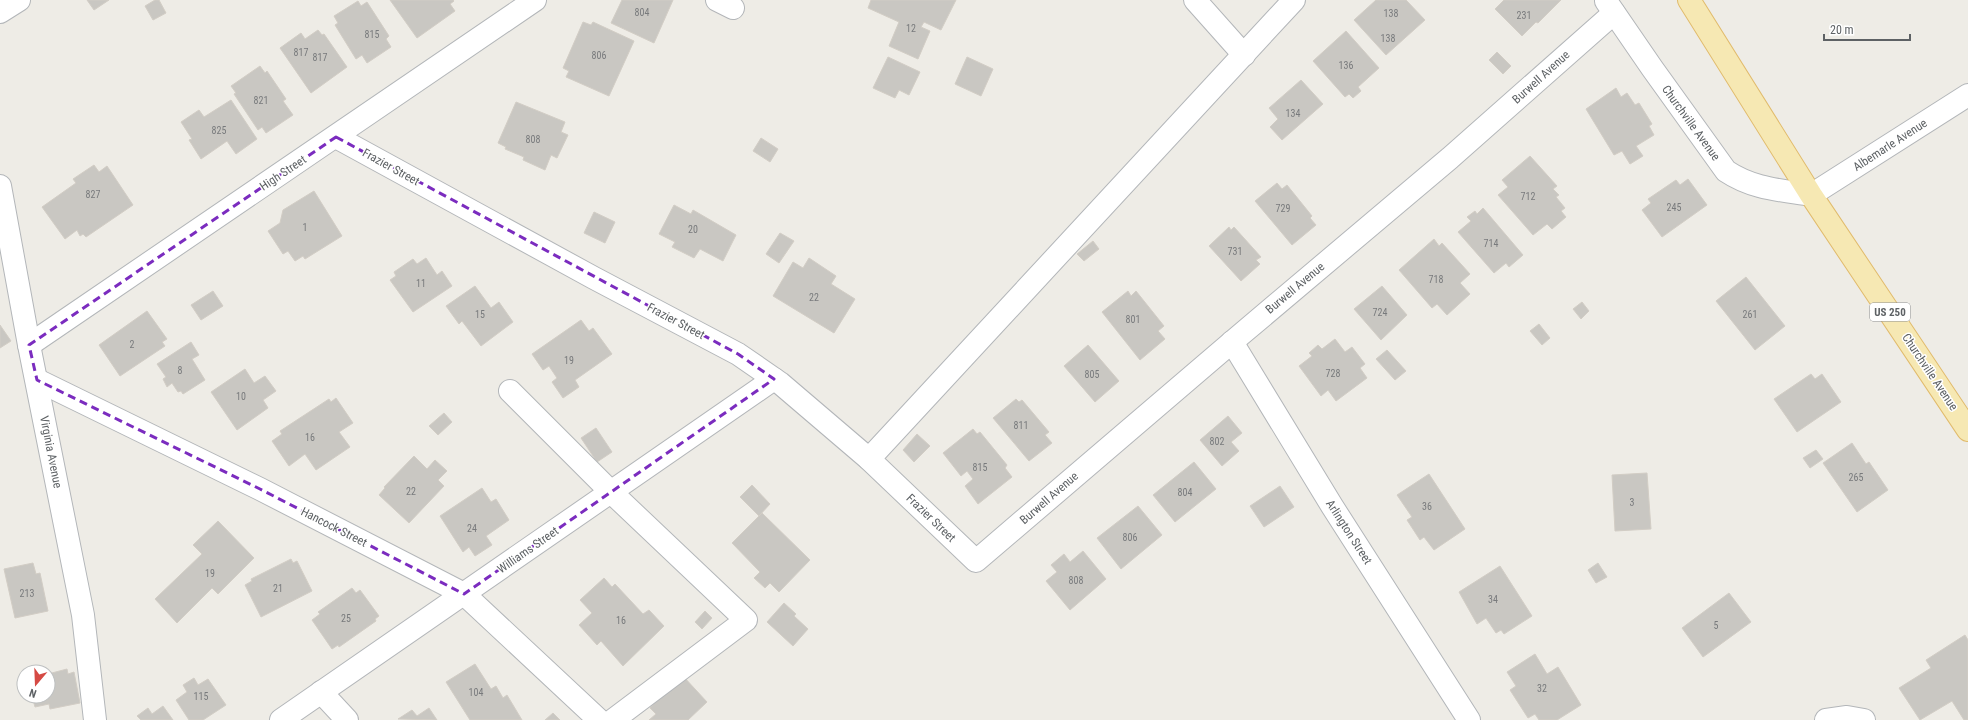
<svg xmlns="http://www.w3.org/2000/svg" width="1968" height="720" font-family="'Roboto Condensed',sans-serif">
<style>
.building{fill:#c9c7c2;stroke:#d2cdc5}
.lines{fill:none;stroke-linecap:round;stroke-linejoin:round}
.minor-casing{stroke:#b3b6b9;stroke-width:24}
.major-casing{stroke:#e1bb6c;stroke-width:24}
.minor{stroke:#fff;stroke-width:22}
.major{stroke:#f6e8b3;stroke-width:22}
.marked{fill:none;stroke:#7b2cbf;stroke-width:3;stroke-dasharray:8 5;stroke-linejoin:round}
.labels{text-anchor:middle;stroke-width:3;stroke-linejoin:round;paint-order:stroke}
.number-label{font-size:10px;fill:#787a7c}
.shield{fill:#fff;stroke:#8e9092;stroke-width:1}
.shield-label{font-size:11px;font-weight:bold;fill:#5d6164}
.street-label{font-size:12px;fill:#5d6164;stroke:#fff}
</style>
<rect width="100%" height="100%" fill="#eeece6"/>
<g class="building">
<path d="M87,0h22l-15,10z"/>
<path d="M155,0h4l7,13 -13,7 -8,-14z"/>
<path d="M390,0h63l1,1 -4,3 5,7 -38,27z"/>
<path d="M622,0h51l-19,43 -43,-20z"/>
<path d="M871,0h85l-15,30 -17,-8 -3,5 9,4 -12,28 -29,-13 10,-24 -31,-14z"/>
<path d="M1376,0h30l19,20 -39,35 -32,-35z"/>
<path d="M1504,0h57l-23,23 -2,-1 -14,14 -27,-27z"/>
<path d="M358,1l3,5 6,-4 22,34 -3,3 5,8 -24,16 -5,-8 -6,4 -21,-34 3,-2 -4,-7z"/>
<path d="M583,22l8,3 2,-3 41,19 -25,55 -43,-19 3,-6 -6,-3z"/>
<path d="M318,30l4,5 2,-1 23,33 -36,26 -31,-45 21,-15 4,6z"/>
<path d="M1346,31l33,37 -21,19 3,4 -8,7 -4,-4 -4,3 -32,-36z"/>
<path d="M1497,52l14,14 -8,8 -14,-14z"/>
<path d="M888,57l32,15 -11,23 -10,-5 -4,8 -22,-10z"/>
<path d="M967,57l26,12 -12,27 -26,-12z"/>
<path d="M260,66l5,7 2,-2 19,28 -3,2 10,14 -27,18 -4,-6 -4,3 -24,-36 2,-1 -5,-7z"/>
<path d="M1301,80l22,24 -41,36 -12,-13 8,-8 -9,-11z"/>
<path d="M1616,88l5,9 6,-4 8,12 4,-2 13,21 -3,2 5,9 -18,11 7,10 -13,8 -8,-13 -8,4 -28,-46z"/>
<path d="M231,100l26,39 -21,15 -9,-13 -26,18 -12,-19 3,-1 -11,-17 18,-12 5,7z"/>
<path d="M516,102l49,20 -4,10 7,3 -11,23 -6,-3 -6,15 -22,-10 1,-3 -19,-8 1,-2 -8,-4z"/>
<path d="M761,138l17,11 -8,13 -17,-11z"/>
<path d="M1530,156l27,30 -4,3 6,6 -3,2 9,11 -4,3 5,6 -14,12 -5,-5 -14,11 -35,-40 10,-8 -6,-7z"/>
<path d="M94,165l5,7 8,-6 26,39 -47,32 -3,-3 -3,2 -3,-6 -12,9 -23,-32 34,-24 -3,-4z"/>
<path d="M1688,179l19,26 -45,32 -20,-27 9,-7 -3,-4 28,-19 4,5z"/>
<path d="M1277,183l5,6 5,-4 25,31 -2,2 6,7 -24,20 -37,-44z"/>
<path d="M314,191l28,45 -37,23 -2,-3 -8,5 -7,-10 -5,3 -15,-23 12,-8 3,-13z"/>
<path d="M674,205l17,9 2,-4 43,25 -13,26 -23,-12 -6,9 -22,-11 3,-5 -16,-8z"/>
<path d="M1483,208l40,47 -14,12 -3,-4 -12,10 -36,-41 13,-11 -4,-4 8,-6 2,3z"/>
<path d="M594,212l21,10 -10,21 -21,-10z"/>
<path d="M1229,227l2,3 3,-3 27,30 -5,3 4,4 -19,17 -32,-35z"/>
<path d="M780,233l14,8 -15,22 -13,-9z"/>
<path d="M1434,239l5,7 3,-3 28,31 -10,9 10,11 -23,21 -10,-11 -5,4 -33,-38z"/>
<path d="M1093,241l6,8 -15,12 -7,-7z"/>
<path d="M426,258l11,17 5,-4 10,15 -39,26 -23,-32 6,-4 -2,-4 19,-13 4,5z"/>
<path d="M809,258l27,18 -5,8 24,15 -21,34 -61,-37 20,-34 10,6z"/>
<path d="M1746,277l39,49 -30,24 -39,-49z"/>
<path d="M475,286l16,22 8,-6 14,20 -32,24 -19,-25 -3,3 -13,-18z"/>
<path d="M1382,286l25,29 -26,25 -27,-31z"/>
<path d="M213,291l10,15 -22,14 -10,-15z"/>
<path d="M1128,291l3,5 5,-5 28,35 -6,5 7,8 -25,21 -38,-48z"/>
<path d="M1582,302l7,9 -8,8 -8,-10z"/>
<path d="M147,311l20,28 -5,3 3,4 -45,30 -21,-31z"/>
<path d="M581,320l8,11 4,-3 19,26 -37,26 4,7 -16,11 -11,-16 5,-4 -8,-12 -6,4 -11,-16z"/>
<path d="M1539,324l11,14 -8,7 -12,-14z"/>
<path d="M0,325l11,16 -11,7z"/>
<path d="M1335,339l10,13 7,-5 13,17 -5,4 7,10 -31,23 -8,-11 -7,6 -22,-30 13,-10 -3,-3 9,-8 4,4z"/>
<path d="M191,342l8,13 -7,4 13,21 -22,14 -2,-3 -3,1 -6,-9 -5,4 -4,-8 3,-2 -9,-13z"/>
<path d="M1088,345l31,36 -24,21 -31,-36z"/>
<path d="M1387,350l19,21 -11,9 -19,-21z"/>
<path d="M245,369l9,14 11,-7 11,15 -13,9 5,8 -31,22 -26,-38z"/>
<path d="M1811,374l4,5 7,-5 19,28 -44,30 -23,-33z"/>
<path d="M336,398l17,25 -14,9 11,15 -34,23 -11,-16 -16,12 -17,-25 10,-7 -2,-3 49,-32 2,3z"/>
<path d="M1016,399l3,3 3,-2 27,32 -4,3 7,8 -23,18 -36,-43z"/>
<path d="M444,413l8,9 -14,13 -9,-9z"/>
<path d="M1228,416l14,17 -11,9 8,9 -17,15 -22,-26z"/>
<path d="M596,428l16,24 -15,10 -16,-24z"/>
<path d="M973,429l4,5 3,-2 27,33 -2,3 7,9 -34,27 -13,-18 8,-7 -6,-8 -6,5 -18,-23z"/>
<path d="M917,434l13,12 -16,16 -11,-12z"/>
<path d="M1852,443l14,21 3,-2 19,28 -31,22 -34,-49z"/>
<path d="M1816,450l7,9 -13,9 -7,-10z"/>
<path d="M414,456l13,13 8,-9 12,11 -9,9 6,6 -35,37 -30,-28 6,-7 -1,-1z"/>
<path d="M1194,462l22,27 -41,33 -22,-27z"/>
<path d="M1647,473l4,56 -36,2 -3,-56z"/>
<path d="M1429,474l36,55 -31,21 -10,-13 -4,3 -13,-20 5,-3 -15,-22z"/>
<path d="M752,485l18,19 -11,12 -19,-19z"/>
<path d="M1280,486l14,21 -30,20 -14,-21z"/>
<path d="M482,488l9,14 5,-3 13,21 -23,16 6,9 -17,11 -6,-9 -6,5 -23,-36z"/>
<path d="M1138,506l24,29 -41,34 -24,-31z"/>
<path d="M762,513l48,47 -31,32 -9,-9 -5,5 -11,-10 6,-6 -28,-29z"/>
<path d="M218,521l36,37 -36,36 -6,-6 -35,35 -22,-24 47,-45 -9,-9z"/>
<path d="M1083,551l23,28 -36,31 -24,-29 11,-9 -6,-7 13,-11 6,8z"/>
<path d="M291,559l2,4 4,-2 15,30 -51,26 -16,-32 7,-4 -1,-2z"/>
<path d="M33,563l3,11 4,-1 8,38 -33,7 -11,-49z"/>
<path d="M1598,563l9,14 -11,6 -8,-13z"/>
<path d="M1500,566l32,50 -28,18 -3,-4 -5,3 -10,-15 -9,6 -18,-32z"/>
<path d="M604,578l8,9 3,-3 28,30 6,-4 15,16 -41,40 -22,-25 -4,4 -18,-20 13,-12 -12,-13z"/>
<path d="M352,588l4,5 4,-3 19,26 -4,3 1,2 -37,26 -1,-2 -6,4 -20,-29 8,-6 -2,-2z"/>
<path d="M1729,593l22,29 -48,35 -21,-29z"/>
<path d="M784,603l12,11 -2,2 14,13 -15,17 -26,-24z"/>
<path d="M705,611l7,7 -10,11 -7,-7z"/>
<path d="M1965,635l3,5v80h-4l-12,-19 -32,19 -21,-32 32,-20 -5,-8z"/>
<path d="M1535,654l12,20 11,-7 23,38 -24,15h-18l-4,-6 -7,4 -18,-28 6,-4 -9,-14z"/>
<path d="M475,664l16,25 5,-3 7,12 4,-3 15,25h-52l-24,-38z"/>
<path d="M67,669l1,5 6,-2 6,31 -30,6 -1,-5 -14,3 -3,-11h16v-22z"/>
<path d="M683,676l24,26 -19,18h-39l7,-6 -6,-6z"/>
<path d="M194,678l4,7 10,-6 18,26 -23,15h-14l-13,-20 11,-8 -4,-7z"/>
<path d="M163,706l10,14h-32l-4,-4 11,-8 4,6z"/>
<path d="M429,708l8,12 -39,-1 14,-9 5,6z"/>
<path d="M553,713l7,7h-15z"/>
</g>
<g class="lines">
<g class="minor-casing">
<g id="minor">
<path d="M717,0l16,8"/>
<path d="M1195,0l49,55"/>
<path d="M1606,1l46,67 74,103c27,18 54,19 85,24l157,-100"/>
<path d="M0,12l19,-12"/>
<path d="M336,137l258,141 144,76 42,29 89,76 107,102 256,-219 218,-184 164,-145"/>
<path d="M0,186l29,159 54,270 12,105"/>
<path d="M1232,342l100,164 137,214"/>
<path d="M29,345l506,-345"/>
<path d="M37,380l223,109 204,105 135,126"/>
<path d="M510,391l101,101 135,128 -133,100"/>
<path d="M869,459l425,-459"/>
<path d="M321,692l26,28"/>
<path d="M281,720l493,-341"/>
<path d="M1826,720l21,-3 17,3"/>
</g>
</g>
<g class="major-casing">
<path id="major" d="M1689,0l122,195 157,235"/>
</g>
<use href="#minor" class="minor"/>
<use href="#major" class="major"/>
</g>
<path class="marked" d="M336,137l402,217 36,25 -310,215 -204,-105 -223,-109 -8,-35z"/>
<g class="labels">
<g class="number-label">
<text x="642" y="16">804</text>
<text x="1391" y="17">138</text>
<text x="1524" y="19">231</text>
<text x="911" y="32">12</text>
<text x="372" y="38">815</text>
<text x="1388" y="42">138</text>
<text x="301" y="56">817</text>
<text x="599" y="59">806</text>
<text x="320" y="61">817</text>
<text x="1346" y="69">136</text>
<text x="261" y="104">821</text>
<text x="1293" y="117">134</text>
<text x="219" y="134">825</text>
<text x="533" y="143">808</text>
<text x="93" y="198">827</text>
<text x="1528" y="200">712</text>
<text x="1674" y="211">245</text>
<text x="1283" y="212">729</text>
<text x="305" y="231">1</text>
<text x="693" y="233">20</text>
<text x="1491" y="247">714</text>
<text x="1235" y="255">731</text>
<text x="1436" y="283">718</text>
<text x="421" y="287">11</text>
<text x="814" y="301">22</text>
<text x="1380" y="316">724</text>
<text x="480" y="318">15</text>
<text x="1750" y="318">261</text>
<text x="1133" y="323">801</text>
<text x="132" y="348">2</text>
<text x="569" y="364">19</text>
<text x="180" y="374">8</text>
<text x="1333" y="377">728</text>
<text x="1092" y="378">805</text>
<text x="241" y="400">10</text>
<text x="1021" y="429">811</text>
<text x="310" y="441">16</text>
<text x="1217" y="445">802</text>
<text x="980" y="471">815</text>
<text x="1856" y="481">265</text>
<text x="411" y="495">22</text>
<text x="1185" y="496">804</text>
<text x="1632" y="506">3</text>
<text x="1427" y="510">36</text>
<text x="472" y="532">24</text>
<text x="1130" y="541">806</text>
<text x="210" y="577">19</text>
<text x="1076" y="584">808</text>
<text x="278" y="592">21</text>
<text x="27" y="597">213</text>
<text x="1493" y="603">34</text>
<text x="346" y="622">25</text>
<text x="621" y="624">16</text>
<text x="1716" y="629">5</text>
<text x="1542" y="692">32</text>
<text x="476" y="696">104</text>
<text x="201" y="700">115</text>
</g>
<rect class="shield" x="1870" y="303" width="40" height="18" rx="3"/>
<g class="shield-label">
<text x="1890" y="316">US 250</text>
</g>
<g class="street-label">
<text transform="translate(1541 77) rotate(-42)" y="4">Burwell Avenue</text>
<text transform="translate(1691 123) rotate(54)" y="4">Churchville Avenue</text>
<text transform="translate(1890 145) rotate(-33)" y="4">Albemarle Avenue</text>
<text transform="translate(391 167) rotate(29)" y="4">Frazier Street</text>
<text transform="translate(283 173) rotate(-34)" y="4">High Street</text>
<text transform="translate(1295 288) rotate(-40)" y="4">Burwell Avenue</text>
<text transform="translate(676 321) rotate(28)" y="4">Frazier Street</text>
<text transform="translate(1930 372) rotate(56)" y="4">Churchville Avenue</text>
<text transform="translate(51 452) rotate(79)" y="4">Virginia Avenue</text>
<text transform="translate(1049 498) rotate(-41)" y="4">Burwell Avenue</text>
<text transform="translate(931 518) rotate(44)" y="4">Frazier Street</text>
<text transform="translate(334 527) rotate(27)" y="4">Hancock Street</text>
<text transform="translate(1349 532) rotate(57)" y="4">Arlington Street</text>
<text transform="translate(528 550) rotate(-35)" y="4">Williams Street</text>
</g>
</g>
<g transform="translate(36 684) rotate(199)"><circle r="19" fill="#ffffff" stroke="#bec0c1"/>
<path d="M0-3L7 15L0 10L-7 15Z" fill="#d54a44"/>
<text y="-6" font-size="11" font-weight="bold" text-anchor="middle" fill="#5d6164">N</text>
</g>
<path d="M1824 34v6h86v-6" fill="none" stroke="#5d6164" stroke-width="2"/>
<text x="1830" y="34" font-size="12" fill="#5d6164" stroke="#ffffff" stroke-width="3" paint-order="stroke">20 m</text>
</svg>
